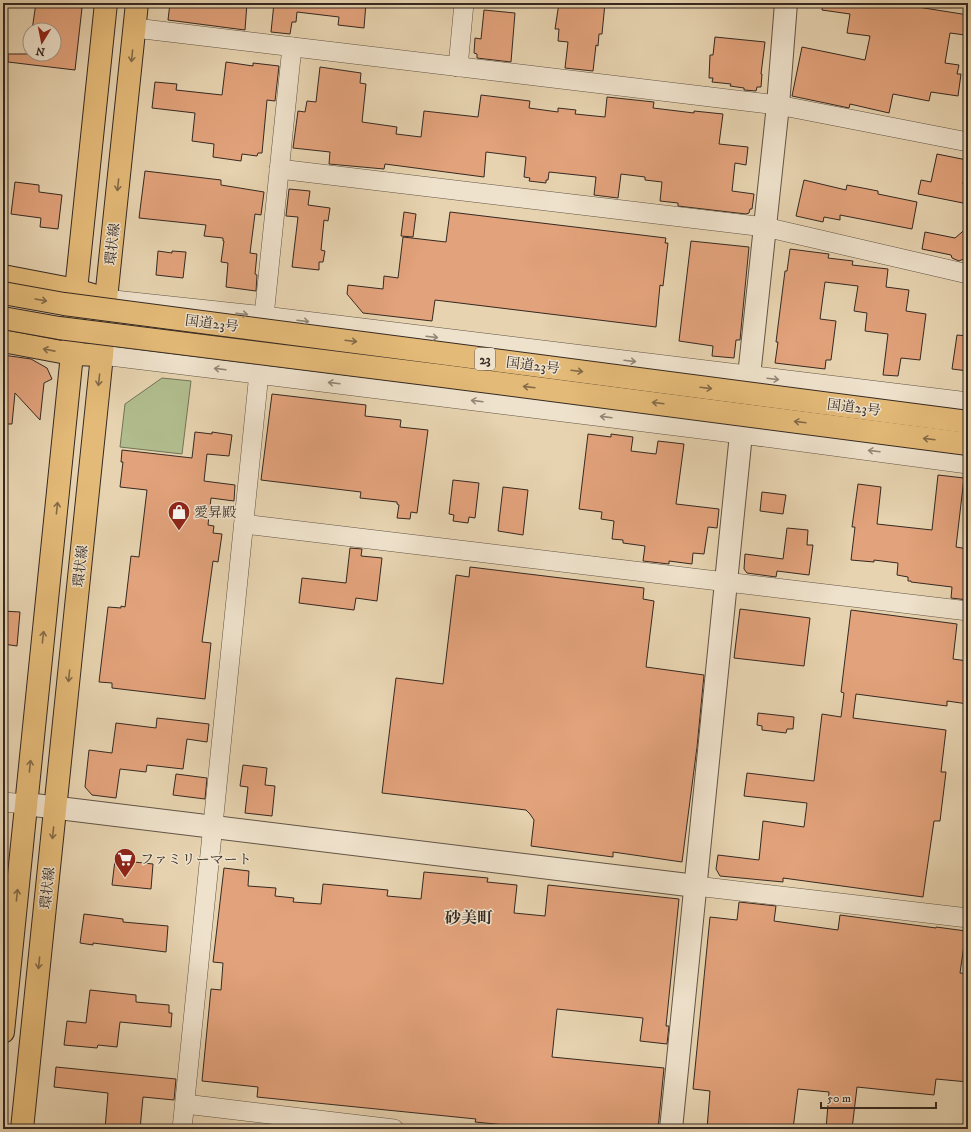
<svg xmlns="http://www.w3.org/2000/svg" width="971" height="1132" font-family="'IM FELL DW Pica','Noto Serif JP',serif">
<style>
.green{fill:#b1bd8e;stroke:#737358}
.building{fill:#e2a27b;stroke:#352921}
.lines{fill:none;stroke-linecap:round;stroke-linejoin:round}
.minor-casing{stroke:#625445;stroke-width:20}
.tertiary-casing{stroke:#625445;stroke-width:24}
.primary-casing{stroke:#352921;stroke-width:24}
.trunk-casing{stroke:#352921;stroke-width:24}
.minor{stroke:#efe2cc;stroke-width:19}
.tertiary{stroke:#efe2cc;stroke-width:22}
.primary{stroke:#e4ba78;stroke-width:22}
.trunk{stroke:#e4ba78;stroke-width:22}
.trunk-bridge-casing{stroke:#352921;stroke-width:24;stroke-linecap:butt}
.trunk-bridge{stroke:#e4ba78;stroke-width:22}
.oneway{stroke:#846a48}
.oneway2{stroke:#928676}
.labels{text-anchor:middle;stroke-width:3;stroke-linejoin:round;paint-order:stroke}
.shield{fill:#efe2cc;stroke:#6d6054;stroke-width:1}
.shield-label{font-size:13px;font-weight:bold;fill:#352921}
.street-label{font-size:14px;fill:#352921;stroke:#efe2cc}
.poi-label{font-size:14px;fill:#352921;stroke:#efe2cc;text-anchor:start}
.quarter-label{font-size:16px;font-weight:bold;fill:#352921;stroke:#efe2cc}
</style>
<rect width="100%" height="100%" fill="#e7d3b0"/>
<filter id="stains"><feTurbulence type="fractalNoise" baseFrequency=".005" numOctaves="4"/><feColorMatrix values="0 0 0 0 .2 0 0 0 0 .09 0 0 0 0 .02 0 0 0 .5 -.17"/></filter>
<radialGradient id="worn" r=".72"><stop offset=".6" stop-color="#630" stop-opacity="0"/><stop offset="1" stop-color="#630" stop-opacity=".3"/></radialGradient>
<path class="green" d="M162,378l29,3 -9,73 -62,-7 5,-43z"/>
<g class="building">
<path d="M36,3h41v4l5,1 -7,62 -67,-8v-8h46v-24h-22z"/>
<path d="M170,3l38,3v-2l26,3v-4h13l-2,27 -77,-10z"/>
<path d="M274,3h92l-2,25 -26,-3 1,-8 -42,-5 -1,10h-4l-2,12 -19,-2z"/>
<path d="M559,3h46l-3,31h-3l-1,12 -2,-1 -3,26 -28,-3 3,-26 -10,-1 1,-12h-4z"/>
<path d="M823,3h70l75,12 -3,20 -15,-2 -5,30 14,2 -2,9h4l-3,22 -27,-4 -2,9 -36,-7 -4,19 -39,-9 -1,4 -57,-12 10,-49 63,13 5,-24 -23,-3 3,-19 -28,-4z"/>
<path d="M484,10l31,3 -4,49 -34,-4v-4l-3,-1 1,-15 6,1z"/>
<path d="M715,37l50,5 -4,32h1l-1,13h-4l-1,4 -12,-1v-2l-14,-2 1,-2 -19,-2 1,-4h-4l1,-23h3z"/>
<path d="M226,62l27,4v-3l26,3 -4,35 -8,-1 -5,53h-4l-1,3 -15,-2 -1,7 -28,-4 1,-13 -22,-3 3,-28 -43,-5 3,-26 22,2 -1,6 46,5z"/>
<path d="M320,67l41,6 -1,10 6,1 -4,38 35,5 -1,7 25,3 3,-26 54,6 3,-22 49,6 -1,7 29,4v-4l18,2 -1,4 30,3 2,-20 47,5 -1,6 41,5v-2l29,3 -4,30 29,3 -2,18 -11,-2 -3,28 22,3 -2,15h-2l-1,4 -3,1 -68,-8v-3l-18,-2 2,-19 -17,-2v-3l-24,-3 -3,24 -24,-3 2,-18 -47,-5 -1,8h-2v3l-17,-2 1,-3 -6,-1 2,-20 -40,-5 -2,25 -99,-13 -1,5 -55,-5 1,-12 -37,-4 5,-37 7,1 2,-11 9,1z"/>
<path d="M937,154l30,6 -4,24 5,1v19l-50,-10 3,-14 10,2z"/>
<path d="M145,171l76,9v5l43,7 -3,23 -6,-1 -5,39 7,1 -2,20 2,1 -1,16 -30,-4 2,-24 -7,-1 3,-21h-1v-3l-19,-2 2,-11 -67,-7z"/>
<path d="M804,180l42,10 1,-5 31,6v3l39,8 -5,27 -72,-14v5l-16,-3 -1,5 -27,-6z"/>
<path d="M15,182l24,3v7l23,3 -4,34 -18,-2 1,-9 -30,-4z"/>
<path d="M289,189l21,2 -2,14 22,3 -2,13 -4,-1 -3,30 4,1 -2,11h-4v8l-27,-3 6,-50 -12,-1z"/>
<path d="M404,212l12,2 -3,23 -12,-1z"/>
<path d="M450,212l216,26 -1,5h3l-5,43 -3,-1 -4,42 -221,-27 -3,21 -69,-8 -16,-19 1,-9 35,4 1,-13 14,2 5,-41 43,5z"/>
<path d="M968,227v30l-9,4 -7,-3 -1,-3 -29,-6 3,-17 30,6z"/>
<path d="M691,241l58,6 -9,93h-4l-2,18 -22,-2 1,-10 -34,-5z"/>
<path d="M790,249l39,5 -1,4 25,3 -1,4 36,4 -2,18 23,3 -3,21 20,3 -6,46 -19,-2 -3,18 -15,-1 5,-41 -23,-3 2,-18 -13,-2 4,-25 -33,-4 -5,37 16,2 -5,39h-5l-1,9 -50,-6 3,-21h-2l9,-71h2z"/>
<path d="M158,251l14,2v-2l14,1 -3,26 -27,-3z"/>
<path d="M957,335l11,1v35l-16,-2z"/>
<path d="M3,355l28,4 16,9 5,11 -8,4 -4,37 -25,-27 -3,31h-9z"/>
<path d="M272,394l94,11 -1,11 36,4 -1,7 28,3 -11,83 -6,-1 -1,7 -13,-1 2,-13 -2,-1v-2l-37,-4 1,-6 -100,-12z"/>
<path d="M195,432l17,2v-2l20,3 -3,21 -22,-2 -3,27 31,4 -1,16 -23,-3 -3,27 6,1 -1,7 9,1 -4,28 -5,-1 -11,81 9,1 -6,56 -93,-11v-5l-13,-1 9,-75 13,1v-2l4,1 6,-51 8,1 8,-67 -27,-3 3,-25h-2l1,-12 70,8z"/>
<path d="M588,434l23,3v-3l22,3 -2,14 25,3 2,-13 26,3 -8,60 43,5 -2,19 -9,-1 -4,27 -11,-1 -1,11 -23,-3v3l-26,-3 2,-15 -22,-3v-3l-11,-1 2,-18 -13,-2 1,-7 -23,-3z"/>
<path d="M938,475l26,3 -8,69 12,2v51l-17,-2 1,-11 -41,-5v-1h-3v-4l-11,-2 1,-12 -24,-3v2l-23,-2 4,-33h-3l6,-43 23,3 -4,37 55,6z"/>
<path d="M453,480l26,3 -4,35 -6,-1 -1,6 -15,-2 1,-6 -5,-1z"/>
<path d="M503,487l25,3 -5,45 -25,-4z"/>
<path d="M762,492l24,3 -3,19 -23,-3z"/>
<path d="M787,528l21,2 -1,15h6l-4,30 -32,-4 -1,6 -29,-4 -3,-4 1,-15 38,5z"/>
<path d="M350,548l12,1 -1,7 21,2 -5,43 -21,-3 -2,12 -55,-7 3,-25 44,5z"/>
<path d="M470,567l174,21 -1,11 11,2 -8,66 58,8 -7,72 -15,115 -69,-10v5l-82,-11 3,-26 -4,-6 -4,-4 -144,-17 14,-115 47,6 13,-109 13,2z"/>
<path d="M740,609l70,9 -6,48 -70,-8z"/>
<path d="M851,610l106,14 -4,35 15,2v43l-21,-3v5l-91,-12 -3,24 93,12 -5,42h5l-6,49h-6l-11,76 -140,-19v4l-63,-6 -4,-7 2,-14 41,5 4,-39 41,6 3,-24 -63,-7 3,-23 67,8 8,-67 19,3 3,-24 -3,-1z"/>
<path d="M3,611l17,1 -3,34 -14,-2z"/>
<path d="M758,713l36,4 -1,12h-6l-1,4 -24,-3v-4l-5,-1z"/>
<path d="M157,718l52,6 -2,18 -20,-3 -4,30 -36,-4 -1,7 -26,-3 -4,29 -24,-3 -7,-8 4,-37 23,3 4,-30 40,5z"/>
<path d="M243,765l24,3 -2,17 10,1 -3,30 -27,-3 3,-26 -8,-1z"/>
<path d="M176,774l31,4 -2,21 -32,-4z"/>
<path d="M115,860l38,4 -2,25 -39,-4z"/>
<path d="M224,868l25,3 -1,15 28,2 -1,8 19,2 -1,4 28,2 2,-20 65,6 -1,6 34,3 3,-27 64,6 -1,4 30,3 -3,28 31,3 3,-31 131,14 -13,127h3l-2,18 -27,-3 3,-23 -86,-9 -5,48 112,11 -6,61h-111l-72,-7 1,-3 -219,-22 1,-10 -56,-6 9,-92 10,1 2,-27 -10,-1z"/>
<path d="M739,902l37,4 -2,15 64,9 2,-15 96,13v-1l30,4 -6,42 8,1v108l-32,-3 -2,16 -77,-8 -5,42h-26l3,-37 -31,-3 -5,40h-86l3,-38 -17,-2 17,-172 27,3z"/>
<path d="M84,914l39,5v3l45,4 -2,26 -73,-9v2l-13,-2z"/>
<path d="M90,990l46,5v7l33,3v8h3l-1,14 -51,-5 -3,25 -19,-2 -1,3 -33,-3 3,-24 19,2z"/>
<path d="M56,1067l120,12 -2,21 -31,-3 -3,32h-35l3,-36 -54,-6z"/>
</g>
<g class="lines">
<g class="minor-casing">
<g id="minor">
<path d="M135,28l643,77 190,37"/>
<path d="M458,67l6,-64"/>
<path d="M279,169l486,58 203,47"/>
<path d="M114,300l150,16 704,86"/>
<path d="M264,316l28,-269"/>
<path d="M102,355l639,79 227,30"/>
<path d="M244,524l724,87"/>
<path d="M3,802l23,2"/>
<path d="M696,886l272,32"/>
<path d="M185,1104l209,25"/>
<path d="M182,1129l77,-756"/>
</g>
</g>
<g class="tertiary-casing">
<g id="tertiary">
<path d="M26,804l670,82"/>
<path d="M671,1129l55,-547 15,-148 8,-58 29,-271 8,-102"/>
</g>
</g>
<g class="primary-casing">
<g id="primary">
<path d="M3,1032l69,-678 4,-64 30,-287"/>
<path d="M22,1129l80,-774 4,-56 31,-296"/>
</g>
</g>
<g class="trunk-casing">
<g id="trunk">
<path d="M3,276l73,14 30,9"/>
<path d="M3,341l69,13 30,1"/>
</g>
</g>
<use href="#minor" class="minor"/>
<use href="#tertiary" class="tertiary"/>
<use href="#primary" class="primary"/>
<use href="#trunk" class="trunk"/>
<g class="trunk-bridge-casing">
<g id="trunk-bridge">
<path d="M3,293l61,11 904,118"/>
<path d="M3,318l56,10 384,48 525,68"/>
</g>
</g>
<use href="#trunk-bridge" class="trunk-bridge"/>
</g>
<defs><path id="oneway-shaft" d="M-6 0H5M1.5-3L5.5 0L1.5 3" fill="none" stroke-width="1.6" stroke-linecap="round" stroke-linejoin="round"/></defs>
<g class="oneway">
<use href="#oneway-shaft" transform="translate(132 56) rotate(96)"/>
<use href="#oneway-shaft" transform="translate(118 185) rotate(96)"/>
<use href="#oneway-shaft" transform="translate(41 300) rotate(10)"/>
<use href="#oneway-shaft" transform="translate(351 341) rotate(7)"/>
<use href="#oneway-shaft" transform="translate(49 350) rotate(-169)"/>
<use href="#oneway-shaft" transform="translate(577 371) rotate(7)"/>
<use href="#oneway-shaft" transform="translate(99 380) rotate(96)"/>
<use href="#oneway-shaft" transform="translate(529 387) rotate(-173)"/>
<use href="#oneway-shaft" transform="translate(706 388) rotate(7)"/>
<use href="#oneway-shaft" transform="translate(658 403) rotate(-173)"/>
<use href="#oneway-shaft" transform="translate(800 422) rotate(-173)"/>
<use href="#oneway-shaft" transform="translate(929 439) rotate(-173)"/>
<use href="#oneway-shaft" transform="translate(57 508) rotate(-84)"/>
<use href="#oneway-shaft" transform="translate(43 637) rotate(-84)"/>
<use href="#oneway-shaft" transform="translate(69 676) rotate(96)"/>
<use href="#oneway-shaft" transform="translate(30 766) rotate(-84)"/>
<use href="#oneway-shaft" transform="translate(53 833) rotate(96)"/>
<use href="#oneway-shaft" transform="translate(17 895) rotate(-84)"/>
<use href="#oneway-shaft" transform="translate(39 963) rotate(96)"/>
</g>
<g class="oneway2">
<use href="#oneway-shaft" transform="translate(242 314) rotate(6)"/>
<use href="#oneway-shaft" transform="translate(303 321) rotate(7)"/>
<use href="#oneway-shaft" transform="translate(432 337) rotate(7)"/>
<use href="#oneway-shaft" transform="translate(630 361) rotate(7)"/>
<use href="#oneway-shaft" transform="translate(220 369) rotate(-173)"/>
<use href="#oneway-shaft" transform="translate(773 379) rotate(7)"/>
<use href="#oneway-shaft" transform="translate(334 383) rotate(-173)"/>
<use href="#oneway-shaft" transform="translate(477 401) rotate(-173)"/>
<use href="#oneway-shaft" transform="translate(606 417) rotate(-173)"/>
<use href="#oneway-shaft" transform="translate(874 451) rotate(-173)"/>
</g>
<defs>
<g id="shop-pin" transform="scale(1.15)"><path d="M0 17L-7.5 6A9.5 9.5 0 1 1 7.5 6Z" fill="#8f2418" stroke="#efe2cc"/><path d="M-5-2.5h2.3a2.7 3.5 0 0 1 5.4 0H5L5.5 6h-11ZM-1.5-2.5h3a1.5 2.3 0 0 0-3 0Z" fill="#fff"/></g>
<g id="supermarket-pin" transform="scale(1.15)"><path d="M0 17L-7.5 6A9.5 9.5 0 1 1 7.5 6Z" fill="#8f2418" stroke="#efe2cc"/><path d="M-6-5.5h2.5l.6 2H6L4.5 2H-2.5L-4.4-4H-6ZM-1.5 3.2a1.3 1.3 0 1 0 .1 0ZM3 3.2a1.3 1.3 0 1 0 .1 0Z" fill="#fff"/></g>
</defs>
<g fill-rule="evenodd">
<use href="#shop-pin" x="179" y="512"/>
<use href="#supermarket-pin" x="125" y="859"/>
</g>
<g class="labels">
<rect class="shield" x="475" y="348" width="20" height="22" rx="3"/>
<g class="shield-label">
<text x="485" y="364">23</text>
</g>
<g class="street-label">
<text transform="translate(112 244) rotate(-84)" y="5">環状線</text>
<text transform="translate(212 323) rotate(7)" y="5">国道23号</text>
<text transform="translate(533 365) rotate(7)" y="5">国道23号</text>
<text transform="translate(854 407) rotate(7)" y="5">国道23号</text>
<text transform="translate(80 566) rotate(-84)" y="5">環状線</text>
<text transform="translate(47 888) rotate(-84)" y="5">環状線</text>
</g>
<g class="poi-label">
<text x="194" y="517">愛昇殿</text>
<text x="140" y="864">ファミリーマート</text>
</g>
<g class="quarter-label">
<text x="469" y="923">砂美町</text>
</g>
</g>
<rect width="971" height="1132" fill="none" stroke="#e7d3b0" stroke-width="16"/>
<rect x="4" y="4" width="963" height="1124" fill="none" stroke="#352921" stroke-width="2"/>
<rect x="8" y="8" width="955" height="1116" fill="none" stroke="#352921"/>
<g transform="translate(42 42) rotate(190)"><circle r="19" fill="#efe2cc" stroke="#a59888"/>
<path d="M0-3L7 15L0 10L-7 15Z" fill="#8f2418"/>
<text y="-6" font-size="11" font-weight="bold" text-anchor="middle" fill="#352921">N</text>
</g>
<path d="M821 1102v6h115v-6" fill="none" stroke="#352921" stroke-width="2"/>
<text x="827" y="1102" font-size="12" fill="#352921" stroke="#efe2cc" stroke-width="3" paint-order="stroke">50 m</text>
<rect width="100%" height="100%" filter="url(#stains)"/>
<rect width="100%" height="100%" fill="url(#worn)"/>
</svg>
